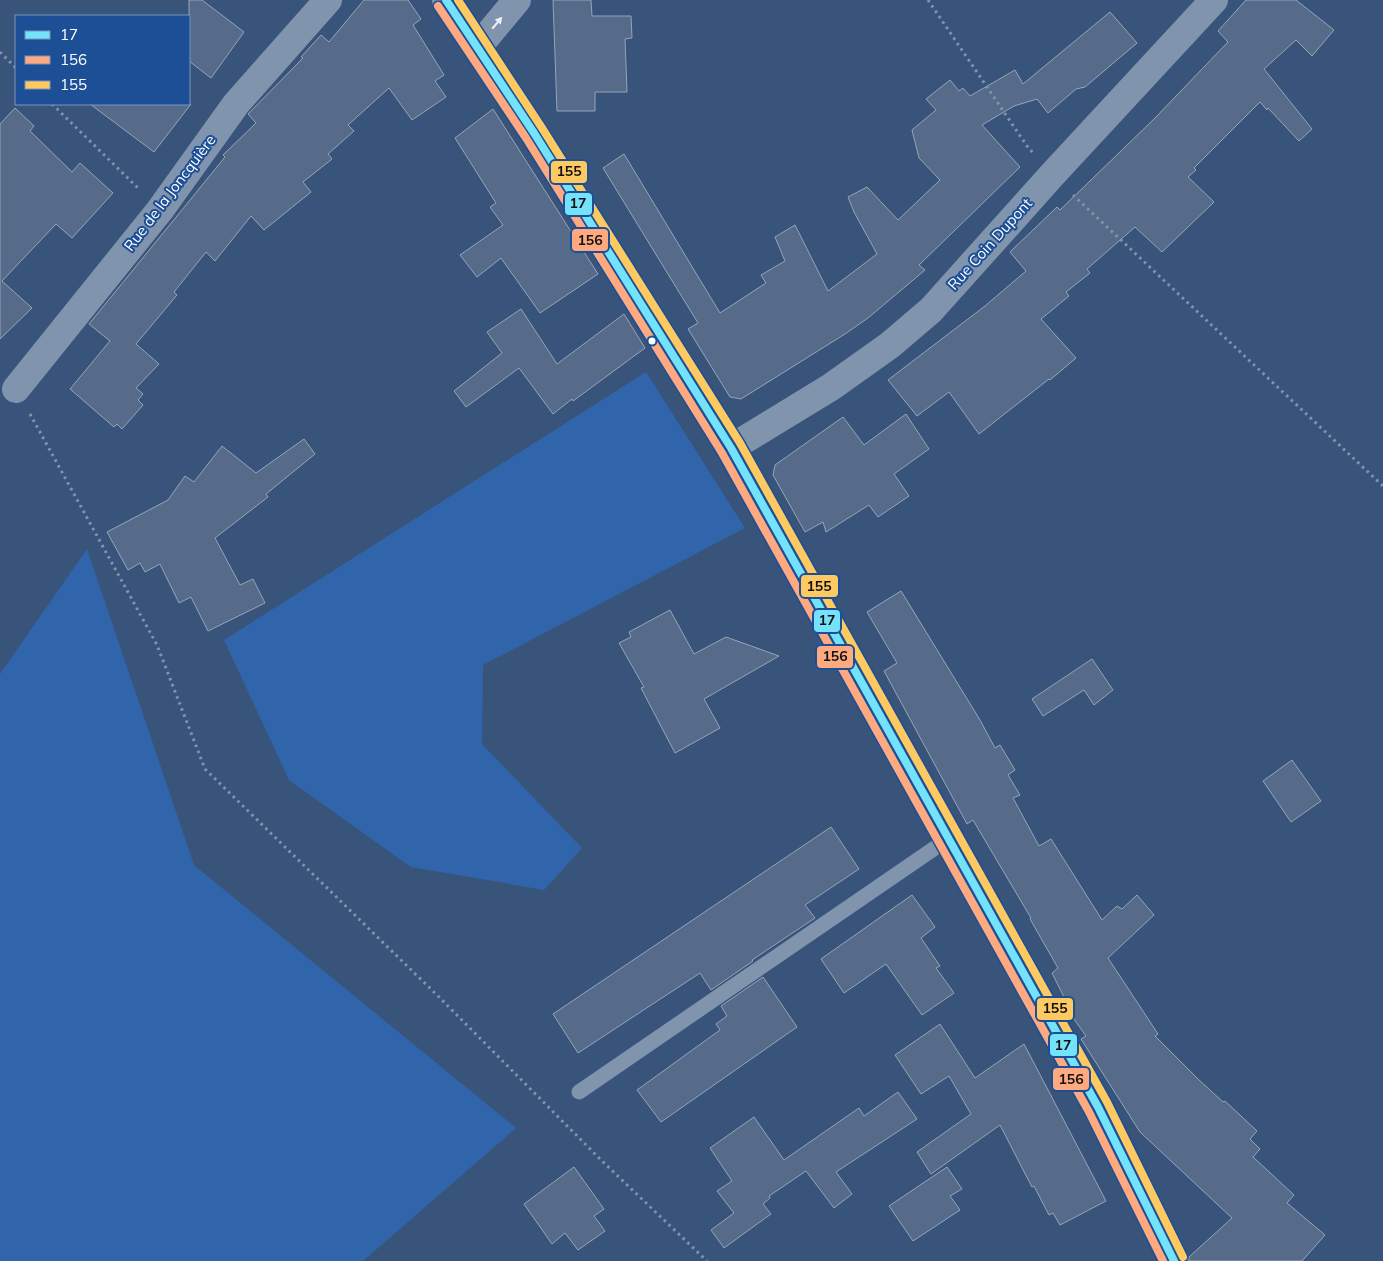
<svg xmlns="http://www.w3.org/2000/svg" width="1383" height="1261" font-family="Mulish,sans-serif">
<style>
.green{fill:#3165ab}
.building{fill:#556b89;stroke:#96a5ba}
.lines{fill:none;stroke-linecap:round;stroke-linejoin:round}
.path{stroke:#8194ad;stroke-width:3;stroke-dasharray:2.5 4;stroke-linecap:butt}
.lane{stroke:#8194ad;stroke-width:15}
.street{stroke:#8194ad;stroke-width:28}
.secondary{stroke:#7c90a9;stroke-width:28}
.bus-1-casing{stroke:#1c4f96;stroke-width:11}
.bus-2-casing{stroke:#1c4f96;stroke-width:11}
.bus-3-casing{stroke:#1c4f96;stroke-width:11}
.bus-1{stroke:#73e2fa;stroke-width:8}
.bus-2{stroke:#ffa980;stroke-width:8}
.bus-3{stroke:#fdc960;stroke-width:8}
.oneway{fill:#eceff3}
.bus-dot{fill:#fff;stroke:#1c4f96;stroke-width:2}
.labels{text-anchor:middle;stroke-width:4;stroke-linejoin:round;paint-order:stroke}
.street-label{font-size:15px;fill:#fff;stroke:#1c4f96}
.line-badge{stroke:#1c4f96;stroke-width:2}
.pale-badge-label{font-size:14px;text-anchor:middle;font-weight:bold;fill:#111}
</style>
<rect width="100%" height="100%" fill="#38547a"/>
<g class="green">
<path d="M646,372l99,156 -262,137 -1,79 100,104 -38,42 -133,-23 -122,-87 -65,-140z"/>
<path d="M87,549l107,316 322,263 -153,133h-363v-587z"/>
</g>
<g class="building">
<path d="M189,0h13l42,32 -33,46 -22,-17z"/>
<path d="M364,0h44l13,19 -8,6 31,50 -9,6 11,16 -34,23 -23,-32 -41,37 6,6 -26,23 4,5 -29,23 8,10 -47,38 -13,-14 -36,45 -9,-9 -32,40 3,3 -41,49 23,20 -23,24 7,6 -5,6 5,5 -21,24 -5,-5 -3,3 -44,-38 40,-48 -21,-17 136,-167 -2,-2 33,-32 -8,-9 55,-56 -2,-1 20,-22 8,7z"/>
<path d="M553,0h38l1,16h39l1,22 -7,1 2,53h-32v19h-38z"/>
<path d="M1246,0h50l38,30 -22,26 -16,-16 -32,29 48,60 -13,12 -31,-33 -1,2 -7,-8 -66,66 2,2 -8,7 26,25 -52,50 -27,-25 -48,42 3,4 -24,19 3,4 -28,23 35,39 -26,22 -1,-1 -70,55 -30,-42 -32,24 -29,-36 97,-74 41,-35 -16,-19 47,-45 3,3 94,-91 74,-77 -10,-11z"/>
<path d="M1110,12l27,31 -52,44 -9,2 -28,24 -11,-14 -23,7 -32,19 38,42 -101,98 6,5 -57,48 -23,16 -104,65 -11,-2 -42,-68 10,-6 -95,-155 21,-14 96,159 46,-30 -5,-8 24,-14 -10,-24 20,-12 33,66 49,-37 -23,-42 -6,-15 19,-10 31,33 42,-40 -21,-22 -7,-28 24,-20 -10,-11 24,-19 9,11 4,-3 7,8 45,-26 8,14z"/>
<path d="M90,104h101l-37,48z"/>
<path d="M15,108l19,18 -4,5 42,41 8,-9 33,30 -41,45 -16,-14 -54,57 30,27 -32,31v-215z"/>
<path d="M493,109l105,165 -58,39 -39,-55 -24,19 -17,-22 43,-30 -13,-18 6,-4 -41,-65z"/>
<path d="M521,309l36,55 67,-50 21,34 -72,53 -1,-2 -19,15 -34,-46 -53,39 -12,-16 48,-38 -15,-21z"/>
<path d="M906,414l23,35 -35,25 15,22 -31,21 -9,-12 -43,27 -3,-10 -18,10 -32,-57 2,-10 68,-48 21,28z"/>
<path d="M304,439l11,15 -49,40 2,3 -53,41 25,47 13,-6 12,24 -57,28 -17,-34 -12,6 -19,-39 -15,8 -5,-9 -12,7 -21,-38 61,-32 17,-24 9,6 28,-36 34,27z"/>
<path d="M901,591l79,129 15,28 5,-3 15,25 -7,5 12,20 -7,3 26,48 12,-7 51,81 15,-14 5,3 15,-14 17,20 -46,43 50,76 -3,2 44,44 24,22 2,-1 32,30 -7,8 10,10 -7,8 41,38 -7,8 38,32 -23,26h-113v-4l43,-39 -92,-86 -59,-93 5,-3 -22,-31 3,-2 -15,-30 6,-5 -28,-49 1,-1 -58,-98 -6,4 -83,-153 13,-8 -30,-51z"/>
<path d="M670,610l24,44 32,-17 53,19 -75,43 16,29 -45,25 -34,-65 3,-1 -25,-44 12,-6 -2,-5z"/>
<path d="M1092,659l21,31 -19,15 -10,-15 -41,26 -11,-17z"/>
<path d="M1292,760l29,41 -30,21 -28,-41z"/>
<path d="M831,827l28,42 -54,36 10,13 -63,42 1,1 -42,29 -11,-17 -122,80 -25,-39z"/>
<path d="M912,895l23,32 -14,11 19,28 -4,2 18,25 -32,22 -36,-51 -42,29 -23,-34z"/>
<path d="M763,977l34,50 -136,95 -24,-32 83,-60 -4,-6 11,-8 -6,-10z"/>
<path d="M940,1024l35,54 49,-34 82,157 -46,24 -7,-12 -4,2 -15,-29 -2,1 -32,-62 -69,49 -14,-22 54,-38 -22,-38 -28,18 -26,-39z"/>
<path d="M898,1092l19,27 -81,53 16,22 -18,14 -28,-37 -37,25 1,2 -7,6 8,10 -47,34 -13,-18 23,-17 -17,-22 15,-10 -22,-33 44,-31 30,43 75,-52 5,8z"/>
<path d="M574,1167l30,42 -10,7 11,15 -27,19 -13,-17 -13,11 -28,-40z"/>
<path d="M947,1167l15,22 -12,7 10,14 -47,31 -24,-35z"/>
</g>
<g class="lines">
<g class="path">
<path d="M928,0l99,146 7,8"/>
<path d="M0,52l16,16"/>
<path d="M52,104l87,85"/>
<path d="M1073,195l310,291"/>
<path d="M30,414l127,231 48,124 235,229 162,163 105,100"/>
</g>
<path class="lane" d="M579,1092l369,-253"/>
<g class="street">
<path d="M478,47l39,-47"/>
<path d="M16,389l144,-179 76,-106 92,-104"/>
<path d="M731,448l100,-61 59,-42 41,-35 121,-135 162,-175"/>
</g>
<path class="secondary" d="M446,0l88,133 197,315 367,659 76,154"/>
<g class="bus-1-casing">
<path id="bus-1" d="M446,0l88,133 197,315 367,659 76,154"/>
</g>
<g class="bus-2-casing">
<path id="bus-2" d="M438,6l88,132 196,315 367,659 74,149"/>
</g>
<g class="bus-3-casing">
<path id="bus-3" d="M458,0l84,128 198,315 367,659 76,155"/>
</g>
<use href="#bus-1" class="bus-1"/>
<use href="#bus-2" class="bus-2"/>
<use href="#bus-3" class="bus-3"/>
</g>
<defs><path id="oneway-solid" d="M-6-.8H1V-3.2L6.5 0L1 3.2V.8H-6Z" transform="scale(1.25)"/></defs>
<use class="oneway" href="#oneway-solid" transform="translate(497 23) rotate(-50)"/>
<circle class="bus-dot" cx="652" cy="341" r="4.5"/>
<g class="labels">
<g class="street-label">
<text transform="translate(170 193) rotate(-53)" y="5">Rue de la Joncquière</text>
<text transform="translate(990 244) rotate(-48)" y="5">Rue Coin Dupont</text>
</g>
</g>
<g class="line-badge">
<rect x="550" y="160" width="38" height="24" rx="5" fill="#fdc960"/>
<rect x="564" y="192" width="29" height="24" rx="5" fill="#73e2fa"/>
<rect x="571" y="228" width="38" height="24" rx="5" fill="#ffa980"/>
<rect x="800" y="574" width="39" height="24" rx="5" fill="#fdc960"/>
<rect x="813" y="609" width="28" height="24" rx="5" fill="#73e2fa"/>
<rect x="816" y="645" width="38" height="24" rx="5" fill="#ffa980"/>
<rect x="1036" y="997" width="38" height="24" rx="5" fill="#fdc960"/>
<rect x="1049" y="1033" width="29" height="24" rx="5" fill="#73e2fa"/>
<rect x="1052" y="1067" width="38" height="24" rx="5" fill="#ffa980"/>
</g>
<g class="pale-badge-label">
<text x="569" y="176">155</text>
<text x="578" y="208">17</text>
<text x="590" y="245">156</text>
<text x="819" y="591">155</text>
<text x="827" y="625">17</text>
<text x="835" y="661">156</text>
<text x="1055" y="1013">155</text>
<text x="1063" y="1050">17</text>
<text x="1071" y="1084">156</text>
</g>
<rect x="15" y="15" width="175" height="90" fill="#1c4f96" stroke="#7795c0"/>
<rect x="25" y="31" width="25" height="8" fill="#73e2fa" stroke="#7795c0"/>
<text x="60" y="40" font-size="15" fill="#ffffff">17</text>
<rect x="25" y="56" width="25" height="8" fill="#ffa980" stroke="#7795c0"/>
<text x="60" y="65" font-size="15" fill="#ffffff">156</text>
<rect x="25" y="81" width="25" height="8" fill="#fdc960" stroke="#7795c0"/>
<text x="60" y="90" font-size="15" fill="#ffffff">155</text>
</svg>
